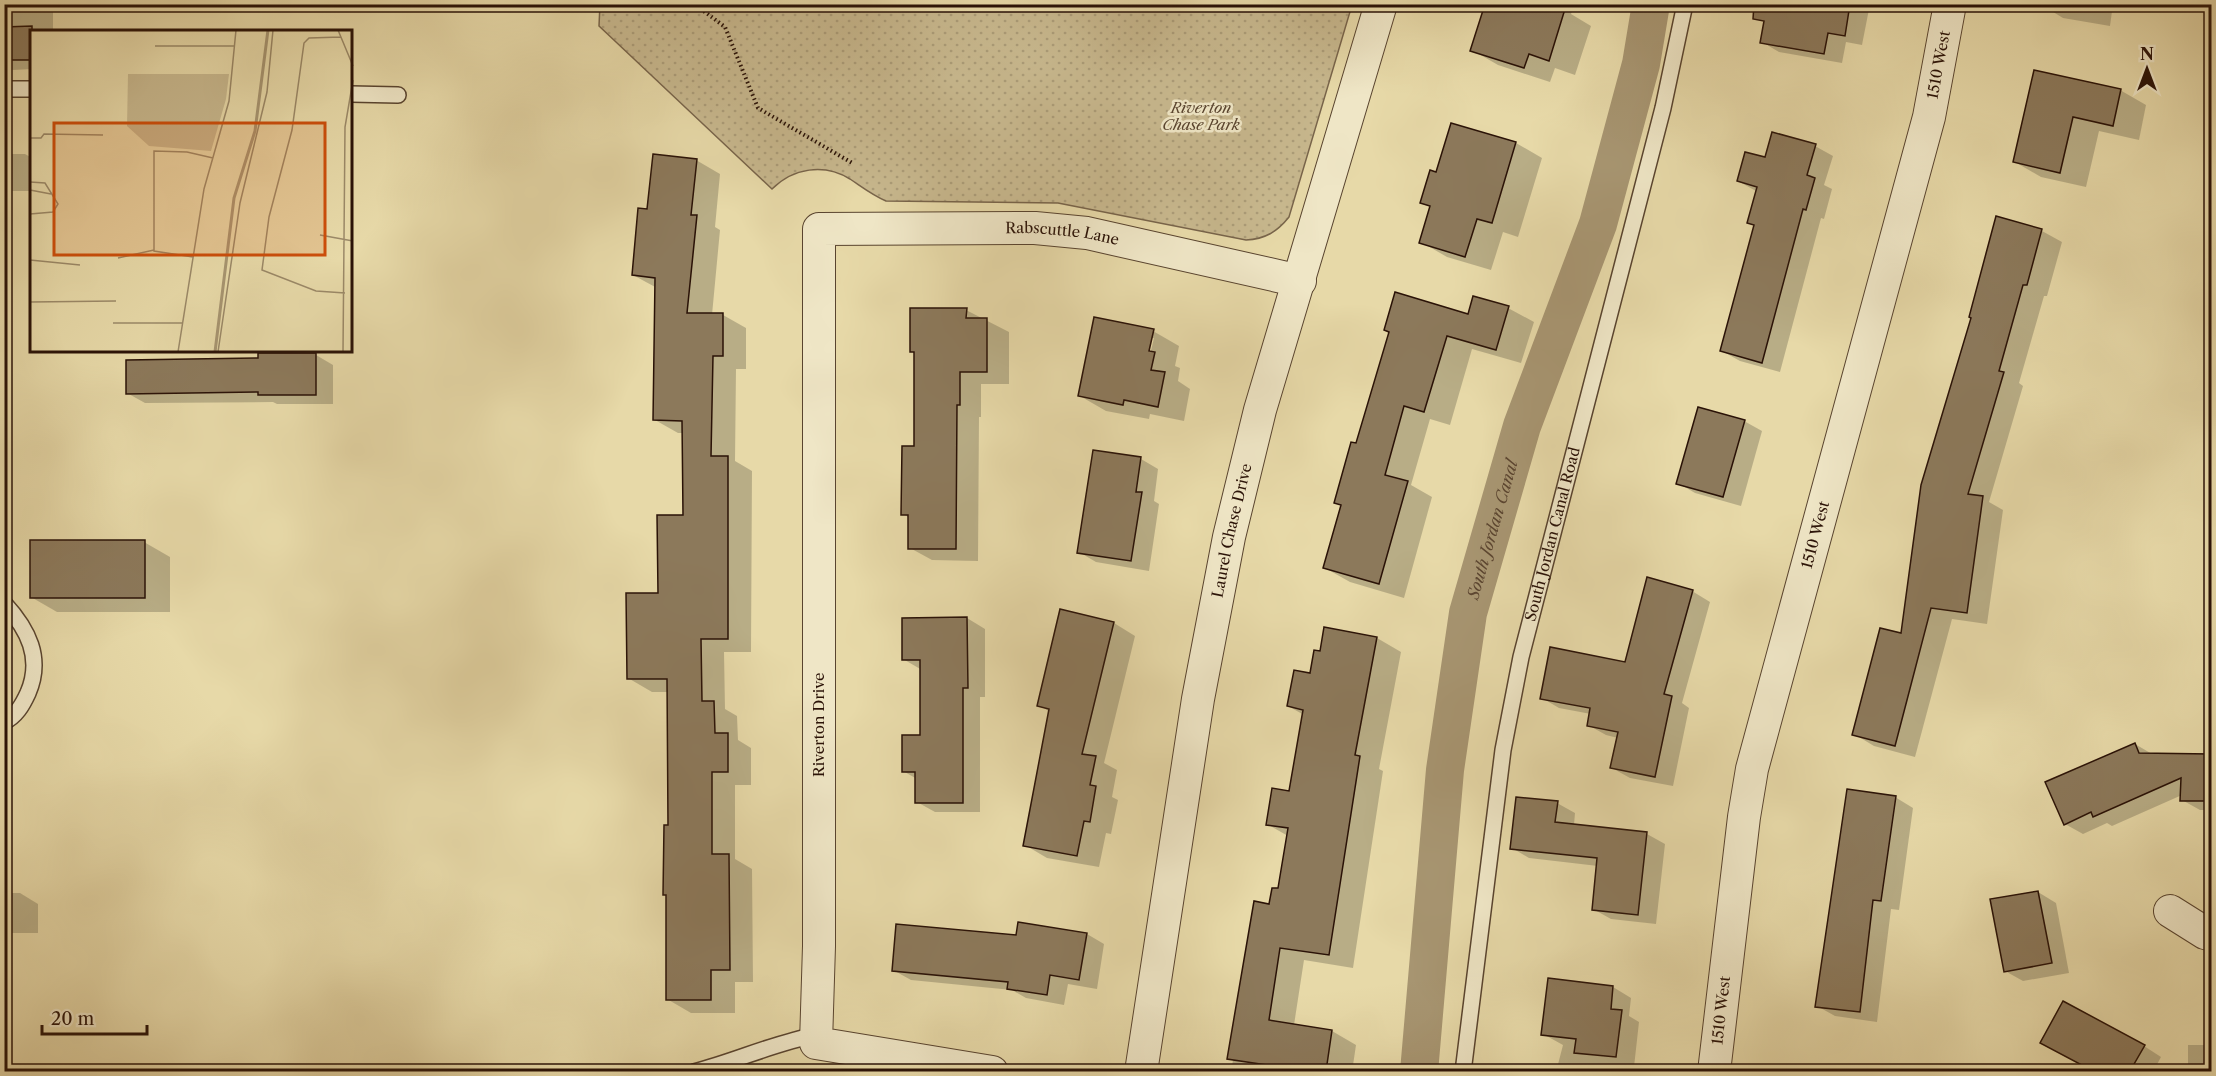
<svg xmlns="http://www.w3.org/2000/svg" width="2216" height="1076" font-family="'Libre Caslon Text',serif">
<style>
.grass{fill:url(#grass-dots);stroke:#78644a;stroke-width:1.5}
.shadow{fill:#0003;fill-rule:evenodd}
.lines{fill:none;stroke-linecap:round;stroke-linejoin:round}
.canal{stroke:#a79571;stroke-width:38}
.building{fill:#8c795b;stroke:#2a1207;stroke-width:1.5}
.service-casing{stroke:#59442f;stroke-width:18}
.minor-casing{stroke:#59442f;stroke-width:34}
.path{stroke:#2a1207;stroke-width:4;stroke-dasharray:1.5 3;stroke-linecap:butt}
.service{stroke:#efe6c6;stroke-width:15}
.minor{stroke:#efe6c6;stroke-width:32}
.labels{text-anchor:middle;stroke-width:5;stroke-linejoin:round;paint-order:stroke}
.street-label{font-size:15px;fill:#2a1207;stroke:#efe6c6}
.park-label{font-size:15px;font-style:italic;fill:#59442f;stroke:#efe6c6}
.water-label{font-size:16px;font-style:italic;fill:#5c4631;stroke:#efe6c6}
.inset-river{fill:none;stroke:#a79571;stroke-width:3}
.inset-road{fill:none;stroke:#9b8968;stroke-width:1.5}
.view{fill:#cc4e0b;fill-opacity:0.15;stroke:#cc4e0b;stroke-width:3}
.inset-edge{fill:none;stroke:#2a1207;stroke-width:3}
</style>
<defs>
<pattern id="grass-dots" width="8" height="8" patternUnits="userSpaceOnUse" patternTransform="scale(1.5)"><rect width="8" height="8" fill="#c7b78d"/><path d="M2 2h.1M6 6h.1" fill="none" stroke="#ab9c78" stroke-width="1.8" stroke-linecap="round"/></pattern>
</defs>
<rect width="100%" height="100%" fill="#e7d9a8"/>
<filter id="stains"><feTurbulence type="fractalNoise" baseFrequency=".00333" numOctaves="4"/><feColorMatrix values="0 0 0 0 .2 0 0 0 0 .09 0 0 0 0 .02 0 0 0 .5 -.17"/></filter>
<radialGradient id="worn" r=".72"><stop offset=".6" stop-color="#630" stop-opacity="0"/><stop offset="1" stop-color="#630" stop-opacity=".3"/></radialGradient>
<path class="grass" d="M600,4h752v1l-63,212c-12,15 -24,22 -43,23l-188,-37 -172,-2c-14,-6 -24,-14 -36,-22 -26,-16 -57,-11 -78,10l-173,-163z"/>
<g class="shadow">
<path d="M4,4h49v28h-21v37l-19,1 -9,-6z"/>
<path d="M1491,4l83,2 -3,8 20,12 -16,49 -20,-7 -5,14 -52,-17 -26,-15z"/>
<path d="M1768,4h102l-8,41 -16,-3 -4,21 -63,-11 -17,-10z"/>
<path d="M2045,4h68l-3,22 -47,-8 -18,-11z"/>
<path d="M2035,71l85,19 26,15 -7,35 -40,-9 -13,56 -45,-10 -26,-15z"/>
<path d="M1452,125l64,18 26,15 -24,79 -15,-5 -12,38 -44,-13 -26,-15 10,-34 -9,-6 15,-28z"/>
<path d="M1815,146l18,10 -9,29 8,4 -8,30 -3,-1 -41,154 -40,-11 -18,-10 33,-125 -6,-3 7,-32 -18,-10 28,-22z"/>
<path d="M4,154h21l7,4v33h-28z"/>
<path d="M696,160l24,14 -5,53 5,3 -8,85h11l23,13v41h-10l-1,92 17,10 -1,181h-27l1,57 12,7 1,24 13,8v37h-16v74l17,10 1,113h-18v31h-44l-24,-14 2,-307h-17l-24,-14 31,-84 26,-77 -1,-84h-6l-23,-13 2,-132 -24,-13 16,-64z"/>
<path d="M1997,218l45,13 20,11 -15,54h-3l-25,87 4,3 -34,116 14,8 -16,114 -35,-5 -37,138 -41,-11 -20,-12 48,-99 71,-317z"/>
<path d="M2208,286h4v54l-4,-2z"/>
<path d="M1508,308l26,14 -13,41 -49,-14 -22,76 -20,-6 -19,66 21,12 -28,101 -54,-16 -25,-14 17,-62 -7,-4 22,-57 33,-113z"/>
<path d="M966,310l43,22v52h-28v33h-2l-1,144 -46,-1 -22,-12v-30l-7,-4 12,-66v-95l-4,-2z"/>
<path d="M1153,331l26,15 -4,20 5,2 -2,13 12,8 -6,32 -34,-7 -1,5 -43,-8 -26,-15zM1151,338h3l-5,21 -3,-1z"/>
<path d="M316,355l17,10v39h-56l-4,-2 -128,1 -18,-10 132,-33z"/>
<path d="M1744,421l18,10 -21,75 -46,-13 -17,-10z"/>
<path d="M1094,451l47,8 17,10 -4,32 5,3 -10,67 -53,-9 -17,-10z"/>
<path d="M144,542l26,15v55h-113l-26,-15z"/>
<path d="M1692,591l18,11 -28,101 7,5 -16,78 -43,-8 -18,-10 6,-30 -12,-3 -18,-10 3,-11 -32,-6 -17,-10 84,-34z"/>
<path d="M967,618l18,11v68h-5v115h-45l-18,-10v-23l-14,-8 19,-34v-67l-19,-11z"/>
<path d="M1114,623l21,13 -31,127 13,7 -5,27 6,3 -7,34 -5,-1 -7,34 -52,-9 -22,-13 25,-133 -11,-7z"/>
<path d="M1325,629l52,9 24,14 -22,117 4,2 -30,197 -49,-8 -10,65 38,6 24,14 -4,27h-121l2,-12 -4,-2 42,-153 8,-15 9,-54 -21,-12 24,-32 13,-77 -16,-9 23,-32 10,-21z"/>
<path d="M2135,744l17,10 60,1v55h-12l-18,-10v-5l-70,31 -5,-3 -24,11 -18,-10z"/>
<path d="M1895,797l18,11 -14,102 -8,-1 -14,113 -42,-6 -18,-10z"/>
<path d="M1557,803l18,10 -1,12 73,9 18,10 -9,80 -45,-5 -18,-10 5,-43 -69,-8 -17,-10z"/>
<path d="M2038,892l18,11 13,70 -46,8 -18,-10z"/>
<path d="M4,893h16l18,11v29h-34z"/>
<path d="M1087,934l17,10 -7,45 -29,-5 -4,21 -38,-7 -14,-8 -101,-10 -18,-10 124,-34z"/>
<path d="M1550,980l63,7 18,11 -2,18 10,6 -5,45 -12,-2 -2,7h-64l7,-27 -20,-11z"/>
<rect x="2188" y="1045" width="24" height="27"/>
<path d="M2144,1046l17,11 -8,15h-58l-36,-20z"/>
<path d="M227,1066h63l9,6h-72z"/>
</g>
<g class="lines">
<path class="canal" id="s1" d="M1419,1072l26,-302 23,-157 54,-187 76,-202 43,-160 10,-60"/>
</g>
<g class="building">
<path d="M1485,4h65l15,5 -16,52 -20,-7 -5,14 -54,-17z"/>
<path d="M1754,4h96l-5,32 -17,-3 -4,21 -64,-11 4,-22 -11,-2z"/>
<path d="M32,26v34h-28v-33z"/>
<path d="M2034,70l87,19 -8,37 -40,-9 -13,56 -47,-11z"/>
<path d="M1451,123l65,19 -24,81 -15,-4 -12,38 -46,-14 11,-37 -10,-3 10,-33 6,2z"/>
<path d="M1772,132l44,12 -9,31 8,3 -9,32 -3,-1 -41,154 -42,-12 34,-126 -7,-2 10,-36 -20,-6 8,-29 20,5z"/>
<path d="M653,154l44,5 -6,56h6l-10,98h36v43h-10l-2,100h17v183h-27l1,62h12l1,32h13v39h-16v82h17l1,116h-19v30h-45v-105h-3l1,-70h4l-1,-146h-40l-1,-86h32l-1,-78h26l-1,-94 -29,-1 2,-142 -23,-3 6,-67 9,1z"/>
<path d="M1996,216l46,13 -15,56h-4l-24,86 5,1 -36,122 15,2 -16,117 -36,-5 -36,138 -43,-11 28,-107 21,5 20,-148 50,-167 -2,-1z"/>
<path d="M1395,292l73,22 5,-18 36,10 -13,44 -49,-14 -23,76 -20,-6 -19,69 23,6 -29,103 -56,-16 18,-63 -7,-2 17,-61 5,1 33,-111 -5,-2z"/>
<path d="M910,308h57l-1,10h21v54h-27v33h-3l-1,144h-48v-34h-7l1,-69h12v-94h-4z"/>
<path d="M1094,317l60,12 -5,22 6,1 -4,18 14,2 -7,35 -34,-7 -1,5 -45,-9z"/>
<path d="M258,353h58v42h-58v-3l-132,2v-34l132,-2z"/>
<path d="M1698,407l47,13 -22,77 -47,-13z"/>
<path d="M1093,450l48,7 -5,35h6l-11,69 -54,-8z"/>
<rect x="30" y="540" width="115" height="58"/>
<path d="M1647,577l46,13 -29,104 8,2 -17,81 -45,-9 8,-36 -31,-6 3,-18 -50,-9 10,-52 75,15z"/>
<path d="M1060,609l54,13 -32,132 14,2 -6,29 6,1 -6,36 -6,-1 -7,35 -54,-10 26,-137 -12,-3z"/>
<path d="M967,617l1,71h-5v115h-48v-31h-13v-37h18v-75h-18v-42z"/>
<path d="M1324,627l53,10 -22,118 5,1 -31,199 -49,-7 -11,72 63,10 -6,41h-18l-81,-12 27,-158 15,3 3,-16h6l10,-60 -22,-3 6,-37 17,3 14,-81 -16,-4 7,-36 16,3 4,-23 6,1z"/>
<path d="M2135,743l4,10 72,1v47h-31l1,-23 -88,39 -2,-5 -27,13 -19,-43z"/>
<path d="M1847,789l49,7 -15,105 -8,-1 -13,112 -45,-5z"/>
<path d="M1516,797l42,4 -3,21 92,10 -9,83 -46,-5 5,-52 -87,-9z"/>
<path d="M2038,891l14,72 -48,9 -14,-73z"/>
<path d="M1018,922l69,11 -8,47 -29,-5 -3,20 -40,-6 1,-7 -116,-11 4,-47 120,11z"/>
<path d="M1548,978l65,8 -2,23 11,1 -6,47 -42,-4 2,-14 -35,-4z"/>
<path d="M2063,1001l82,44 -15,26h-37l-53,-28z"/>
</g>
<g class="lines">
<g class="service-casing">
<g id="service">
<path d="M4,89h28"/>
<path d="M351,94l47,1"/>
<path d="M4,603c24,26 39,55 24,90 -6,13 -12,23 -24,29"/>
<path d="M694,1072c42,-11 80,-29 122,-37"/>
<path id="s2" d="M1463,1072l40,-322 18,-93 142,-549 22,-104"/>
</g>
</g>
<g class="minor-casing">
<g id="minor">
<path d="M2170,911l35,22 7,2"/>
<path id="s3" d="M992,1072l-176,-29 3,-97v-717l216,-1 52,5 213,48"/>
<path id="s4" d="M1141,1072l57,-373 31,-162 31,-127 121,-406"/>
<path id="s5" d="M1714,1072l30,-255 8,-48 177,-652 21,-113"/>
</g>
</g>
<path class="path" d="M699,4l2,5 24,18 33,81 96,56"/>
<use href="#service" class="service"/>
<use href="#minor" class="minor"/>
</g>
<g class="labels">
<g class="street-label">
<text dy="5" stroke="none"><textPath href="#s5" startOffset="1034">1510 West</textPath></text>
<text dy="5" stroke="none"><textPath href="#s3" startOffset="1236">Rabscuttle Lane</textPath></text>
<text dy="5" stroke="none"><textPath href="#s4" startOffset="549">Laurel Chase Drive</textPath></text>
<text dy="5" stroke="none"><textPath href="#s2" startOffset="546">South Jordan Canal Road</textPath></text>
<text dy="5" stroke="none"><textPath href="#s5" startOffset="548">1510 West</textPath></text>
<text transform="translate(819 725) rotate(-90)" y="5">Riverton Drive</text>
<text dy="5" stroke="none"><textPath href="#s5" startOffset="62">1510 West</textPath></text>
</g>
<g class="park-label">
<text x="1201" y="113">Riverton<tspan x="1201" dy="17">Chase Park</tspan></text>
</g>
<g class="water-label">
<text dy="6" stroke="none"><textPath href="#s1" startOffset="549">South Jordan Canal</textPath></text>
</g>
</g>
<g transform="translate(30 30)">
<rect width="322" height="322" fill="#e7d9a8"/>
<path d="M98,44h101l-3,25 -15,52 -62,-5 -22,-20z" fill="#c7b78d"/>
<path class="inset-river" d="M185,322l19,-154 21,-67 13,-101"/>
<path class="inset-road" d="M308,0l15,36M311,7l-32,1 -5,5 -12,87 -23,87 -7,53 54,21 29,2M125,16h80M0,108h11l3,-4 59,1M0,152l15,1 13,21 -5,8 -23,2M0,160l21,4M290,205l33,6M163,227l-39,-6v-100l33,1 26,6M88,228l36,-8M0,230l50,5M0,272l86,-1M83,293h69M148,322l26,-163 25,-88 7,-71M188,322l22,-149 27,-111 6,-62M313,322l2,-225 8,-47"/>
<path class="view" d="M24,93h271v132h-271z"/>
<rect width="322" height="322" class="inset-edge"/>
</g>
<rect width="2216" height="1076" fill="none" stroke="#e7d9a8" stroke-width="24"/>
<rect x="6" y="6" width="2204" height="1064" fill="none" stroke="#2a1207" stroke-width="3"/>
<rect x="12" y="12" width="2192" height="1052" fill="none" stroke="#2a1207" stroke-width="1.5"/>
<g transform="translate(2147 69)" stroke="#efe6c6" stroke-width="4.5" paint-order="stroke">
<path d="M0-4.5L10 22L0 15L-10 22Z" fill="#2a1207"/>
<text y="-9" font-size="16" font-weight="bold" text-anchor="middle" fill="#2a1207">N</text>
</g>
<path d="M42 1025v9h105v-9" fill="none" stroke="#2a1207" stroke-width="3"/>
<text x="51" y="1025" font-size="18" fill="#2a1207" stroke="#efe6c6" stroke-width="4.5" paint-order="stroke">20 m</text>
<rect width="100%" height="100%" filter="url(#stains)"/>
<rect width="100%" height="100%" fill="url(#worn)"/>
</svg>
